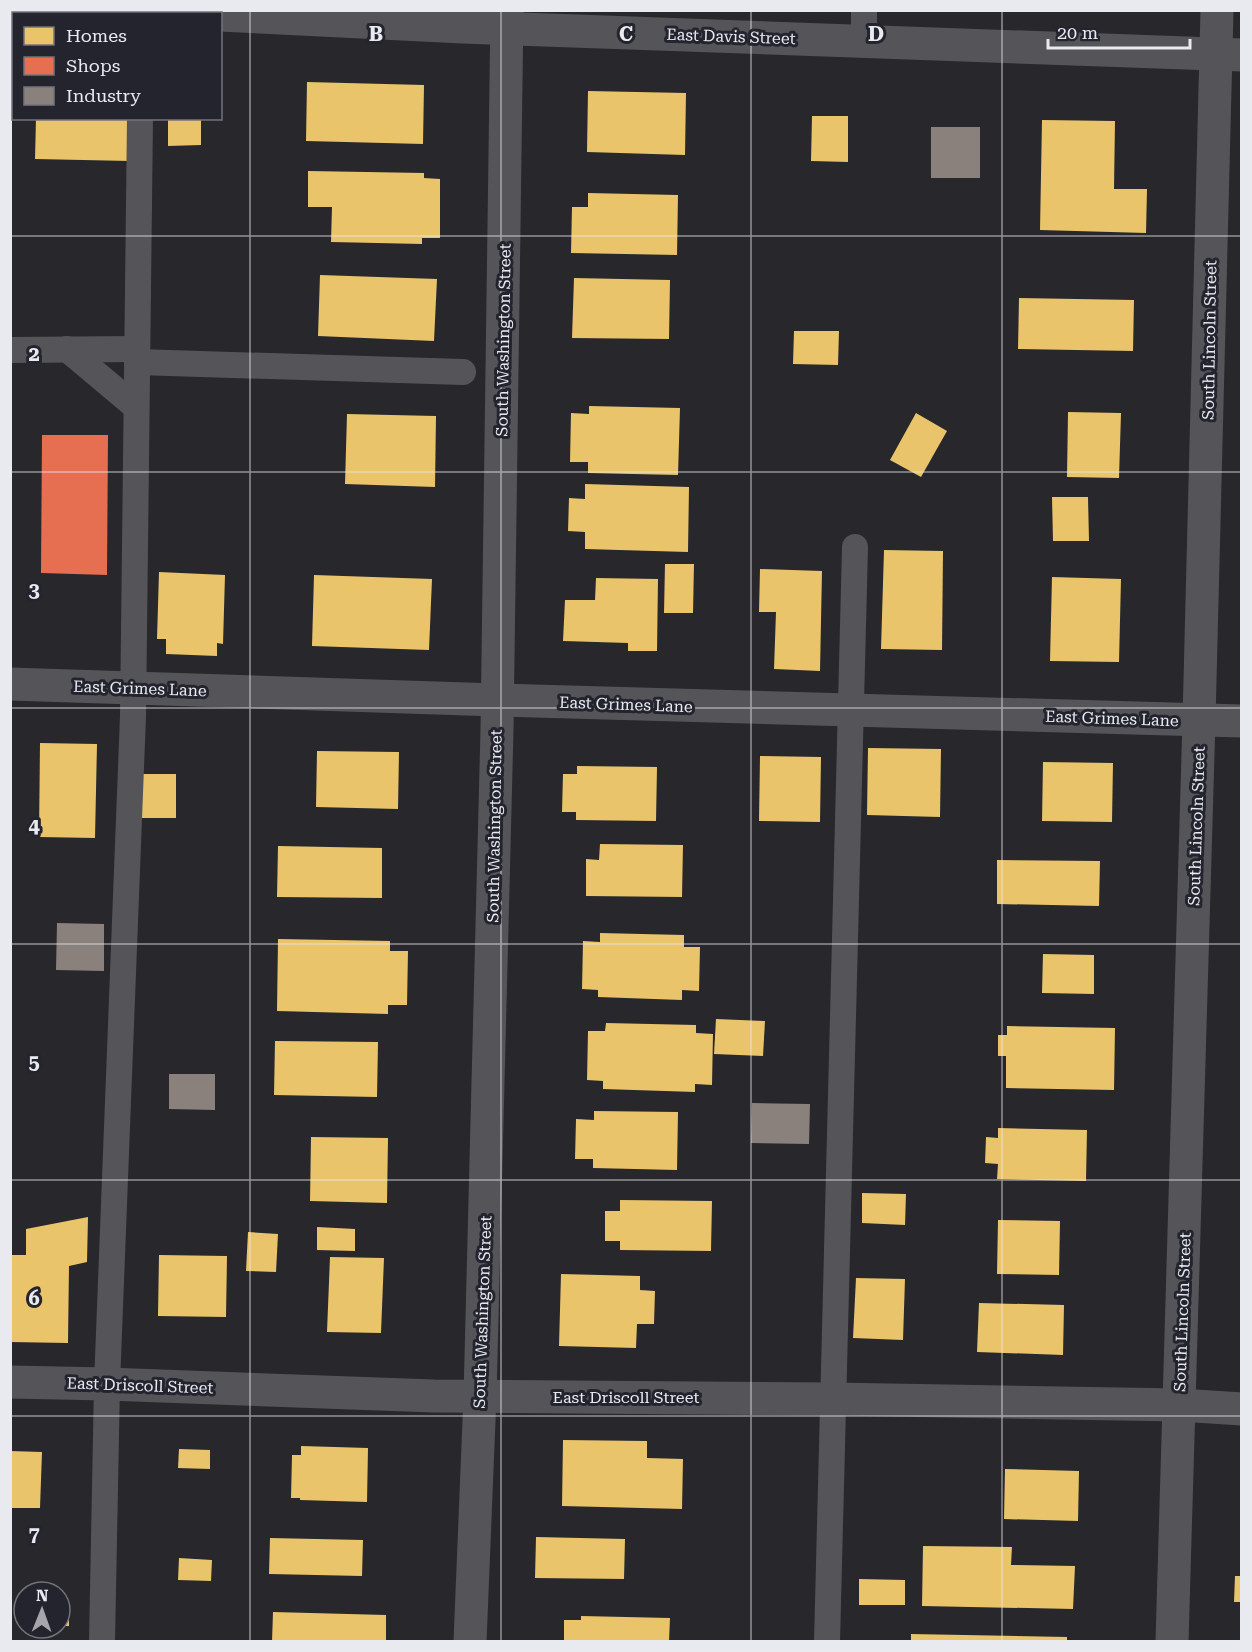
<svg xmlns="http://www.w3.org/2000/svg" width="1252" height="1652" font-family="'Roboto Serif',serif">
<style>
.homes{fill:#e9c46a}
.shops{fill:#e76f51}
.industry{fill:#8a817c}
.lines{fill:none;stroke-linecap:round;stroke-linejoin:round}
.service{stroke:#555559;stroke-width:26}
.minor{stroke:#555559;stroke-width:33}
.grid{fill:none;stroke:#e9e9f0;stroke-width:1.5;stroke-opacity:0.55}
.labels{text-anchor:middle;stroke-width:6;stroke-linejoin:round;paint-order:stroke}
.street-label{font-size:16px;fill:#e9e9f0;stroke:#24242f}
.grid-label{font-size:20px;text-anchor:middle;font-weight:bold;fill:#e9e9f0;stroke:#24242f;stroke-width:6;stroke-linejoin:round;paint-order:stroke}
</style>
<rect width="100%" height="100%" fill="#27272c"/>
<g class="homes">
<path d="M307,82l117,3 -1,59 -117,-3z"/>
<path d="M588,91l98,2 -1,62 -98,-3z"/>
<path d="M812,116h36v46l-37,-1z"/>
<path d="M36,118h95l-1,43 -95,-2z"/>
<path d="M168,118h33v27l-33,1z"/>
<path d="M1042,120l73,1 -1,68h33l-1,44 -106,-3z"/>
<path d="M308,171l116,2v5l16,1v59h-18v6l-91,-2 1,-35h-24z"/>
<path d="M588,193l90,2 -1,60 -106,-2 1,-46h16z"/>
<path d="M320,275l117,4 -3,62 -116,-5z"/>
<path d="M574,278l96,2 -1,59 -97,-1z"/>
<path d="M1019,298l115,2 -1,51 -115,-2z"/>
<path d="M794,331h45l-1,34 -45,-1z"/>
<path d="M589,406l91,2 -2,67 -90,-2v-11h-18l1,-49 18,1z"/>
<path d="M1068,412l53,1 -2,65 -52,-1z"/>
<path d="M916,413l31,18 -26,46 -31,-17z"/>
<path d="M347,414l89,2 -1,71 -90,-3z"/>
<path d="M585,484l104,3 -1,65 -103,-3v-17l-17,-1 1,-33 16,1z"/>
<path d="M1052,497h36l1,44h-36z"/>
<path d="M884,550l59,1 -1,99 -61,-1z"/>
<path d="M665,564h29l-1,49h-29z"/>
<path d="M760,569l62,2 -2,100 -46,-2 2,-57h-17z"/>
<path d="M159,572l66,3 -2,69 -6,-1v13l-51,-2v-15h-9z"/>
<path d="M314,575l118,4 -3,71 -117,-4z"/>
<path d="M1052,577l69,2 -2,83 -69,-1z"/>
<path d="M596,578l62,1 -1,72h-29v-8l-65,-2 2,-41h30z"/>
<path d="M40,743l57,1 -2,94 -56,-1z"/>
<path d="M868,748l73,1 -1,68 -73,-2z"/>
<path d="M317,751l82,1 -1,57 -82,-2z"/>
<path d="M760,756l61,1 -1,65 -61,-1z"/>
<path d="M1043,762l70,1 -1,59 -70,-1z"/>
<path d="M577,766l80,1 -1,54 -80,-1v-8h-14l1,-38h14z"/>
<path d="M140,774h36v44h-37z"/>
<path d="M600,844l83,1 -1,52 -96,-1v-37l13,1z"/>
<path d="M278,846l104,2v50l-105,-1z"/>
<path d="M997,860l103,1 -1,45 -102,-2z"/>
<path d="M600,933l84,2v12h16l-1,44 -17,-1v10l-84,-3v-7l-16,-1 1,-48 17,1z"/>
<path d="M278,939l112,2v10h18l-1,54h-19v9l-111,-3z"/>
<path d="M1043,954l51,1v39l-52,-1z"/>
<path d="M716,1019l49,2 -2,35 -49,-2z"/>
<path d="M606,1023l90,2v8l17,1 -1,51 -17,-1v8l-92,-3v-8l-16,-1 1,-49h17z"/>
<path d="M1007,1026l108,2 -1,62 -108,-2v-32h-8v-21h9z"/>
<path d="M275,1041l103,1 -1,55 -103,-2z"/>
<path d="M594,1111l84,1 -1,58 -84,-2v-9h-18l1,-40 18,1z"/>
<path d="M998,1128l89,2 -1,51 -89,-2 1,-15 -13,-1 1,-26 12,1z"/>
<path d="M311,1137l77,1 -1,65 -77,-2z"/>
<path d="M862,1193l44,1 -1,31 -43,-2z"/>
<path d="M620,1200l92,1 -1,50 -91,-1v-9h-15v-30h15z"/>
<path d="M88,1217l-1,45 -18,4 -1,77 -58,-1v-87h16v-26z"/>
<path d="M998,1220l62,1 -1,54 -62,-1z"/>
<path d="M317,1227l38,2v22l-38,-1z"/>
<path d="M248,1232l30,2 -2,38 -30,-1z"/>
<path d="M159,1255l68,1 -1,61 -68,-1z"/>
<path d="M330,1257l54,1 -3,75 -54,-1z"/>
<path d="M561,1274l79,2v14l15,1 -1,33h-17l-1,24 -77,-2z"/>
<path d="M856,1278l49,1 -2,61 -50,-2z"/>
<path d="M979,1303l85,2 -1,50 -86,-3z"/>
<path d="M563,1440l84,1v17l36,1 -1,50 -120,-3z"/>
<path d="M301,1446l67,2 -1,54 -67,-2v-2h-9l1,-43h9z"/>
<path d="M179,1449l31,1v19l-32,-1z"/>
<path d="M10,1451l32,1 -2,56h-30z"/>
<path d="M1005,1469l74,2 -1,50 -74,-2z"/>
<path d="M536,1537l89,2 -1,40 -89,-1z"/>
<path d="M270,1538l93,2 -1,36 -93,-2z"/>
<path d="M923,1546l89,1 -1,18 64,1 -2,43 -151,-3z"/>
<path d="M179,1558l33,2 -1,21 -33,-1z"/>
<path d="M1235,1576h7v26h-8z"/>
<path d="M859,1579l46,1v25h-46z"/>
<rect x="60" y="1603" width="9" height="23"/>
<path d="M273,1612l113,3v27h-114z"/>
<path d="M581,1616l89,2 -1,24h-105v-22h17z"/>
<path d="M911,1634l156,3v5h-156z"/>
</g>
<path class="shops" d="M42,435h66l-1,140 -66,-2z"/>
<g class="industry">
<rect x="931" y="127" width="49" height="51"/>
<path d="M57,923l47,1v47l-48,-1z"/>
<path d="M169,1074h46v36l-46,-1z"/>
<path d="M752,1103l58,1 -1,40 -58,-1z"/>
</g>
<g class="lines">
<g class="service">
<path d="M864,41v-31"/>
<path d="M67,349l69,58"/>
<path d="M10,350l127,-1"/>
<path d="M137,362l326,10"/>
<path d="M102,1642l5,-258 26,-668 7,-598"/>
<path d="M827,1642l28,-1095"/>
</g>
<g class="minor">
<path d="M102,10l87,4"/>
<path d="M220,15l243,12 779,28"/>
<path d="M10,684l487,16 745,21"/>
<path d="M10,1382l97,2 327,12 399,3 347,6 62,4"/>
<path d="M470,1642l10,-246 17,-666 10,-720"/>
<path d="M1172,1642l27,-922 18,-710"/>
</g>
</g>
<path class="grid" d="M250,10v1632M501,10v1632M751,10v1632M1002,10v1632M10,236h1232M10,472h1232M10,708h1232M10,944h1232M10,1180h1232M10,1416h1232"/>
<g class="labels">
<g class="street-label">
<text transform="translate(731 36) rotate(2)" y="6">East Davis Street</text>
<text transform="translate(503 340) rotate(-89)" y="6">South Washington Street</text>
<text transform="translate(1209 340) rotate(-89)" y="6">South Lincoln Street</text>
<text transform="translate(140 688) rotate(2)" y="6">East Grimes Lane</text>
<text transform="translate(626 704) rotate(2)" y="6">East Grimes Lane</text>
<text transform="translate(1112 718) rotate(2)" y="6">East Grimes Lane</text>
<text transform="translate(494 826) rotate(-89)" y="6">South Washington Street</text>
<text transform="translate(1196 826) rotate(-88)" y="6">South Lincoln Street</text>
<text transform="translate(482 1312) rotate(-88)" y="6">South Washington Street</text>
<text transform="translate(1182 1312) rotate(-88)" y="6">South Lincoln Street</text>
<text transform="translate(140 1385) rotate(2)" y="6">East Driscoll Street</text>
<text x="626" y="1403">East Driscoll Street</text>
</g>
</g>
<g class="grid-label">
<text x="376" y="41">B</text>
<text x="626" y="41">C</text>
<text x="876" y="41">D</text>
<text x="34" y="361">2</text>
<text x="34" y="597">3</text>
<text x="34" y="833">4</text>
<text x="34" y="1069">5</text>
<text x="34" y="1305">6</text>
<text x="34" y="1541">7</text>
</g>
<rect width="1252" height="1652" fill="none" stroke="#e9e9f0" stroke-width="24"/>
<rect x="12" y="12" width="210" height="108" fill="#24242f" stroke="#73737c" stroke-width="1.5"/>
<rect x="24" y="27" width="30" height="18" fill="#e9c46a" stroke="#73737c" stroke-width="1.5"/>
<text x="66" y="42" font-size="18" fill="#e9e9f0">Homes</text>
<rect x="24" y="57" width="30" height="18" fill="#e76f51" stroke="#73737c" stroke-width="1.5"/>
<text x="66" y="72" font-size="18" fill="#e9e9f0">Shops</text>
<rect x="24" y="87" width="30" height="18" fill="#8a817c" stroke="#73737c" stroke-width="1.5"/>
<text x="66" y="102" font-size="18" fill="#e9e9f0">Industry</text>
<g transform="translate(42 1610) rotate(1)"><circle r="28" fill="#24242f" stroke="#73737c" stroke-width="1.5"/>
<path d="M0-4.5L10 22L0 15L-10 22Z" fill="#a5a5ab"/>
<text y="-9" font-size="16" font-weight="bold" text-anchor="middle" fill="#e9e9f0">N</text>
</g>
<path d="M1048 39v9h142v-9" fill="none" stroke="#e9e9f0" stroke-width="3"/>
<text x="1057" y="39" font-size="18" fill="#e9e9f0" stroke="#24242f" stroke-width="4.5" paint-order="stroke">20 m</text>
</svg>
